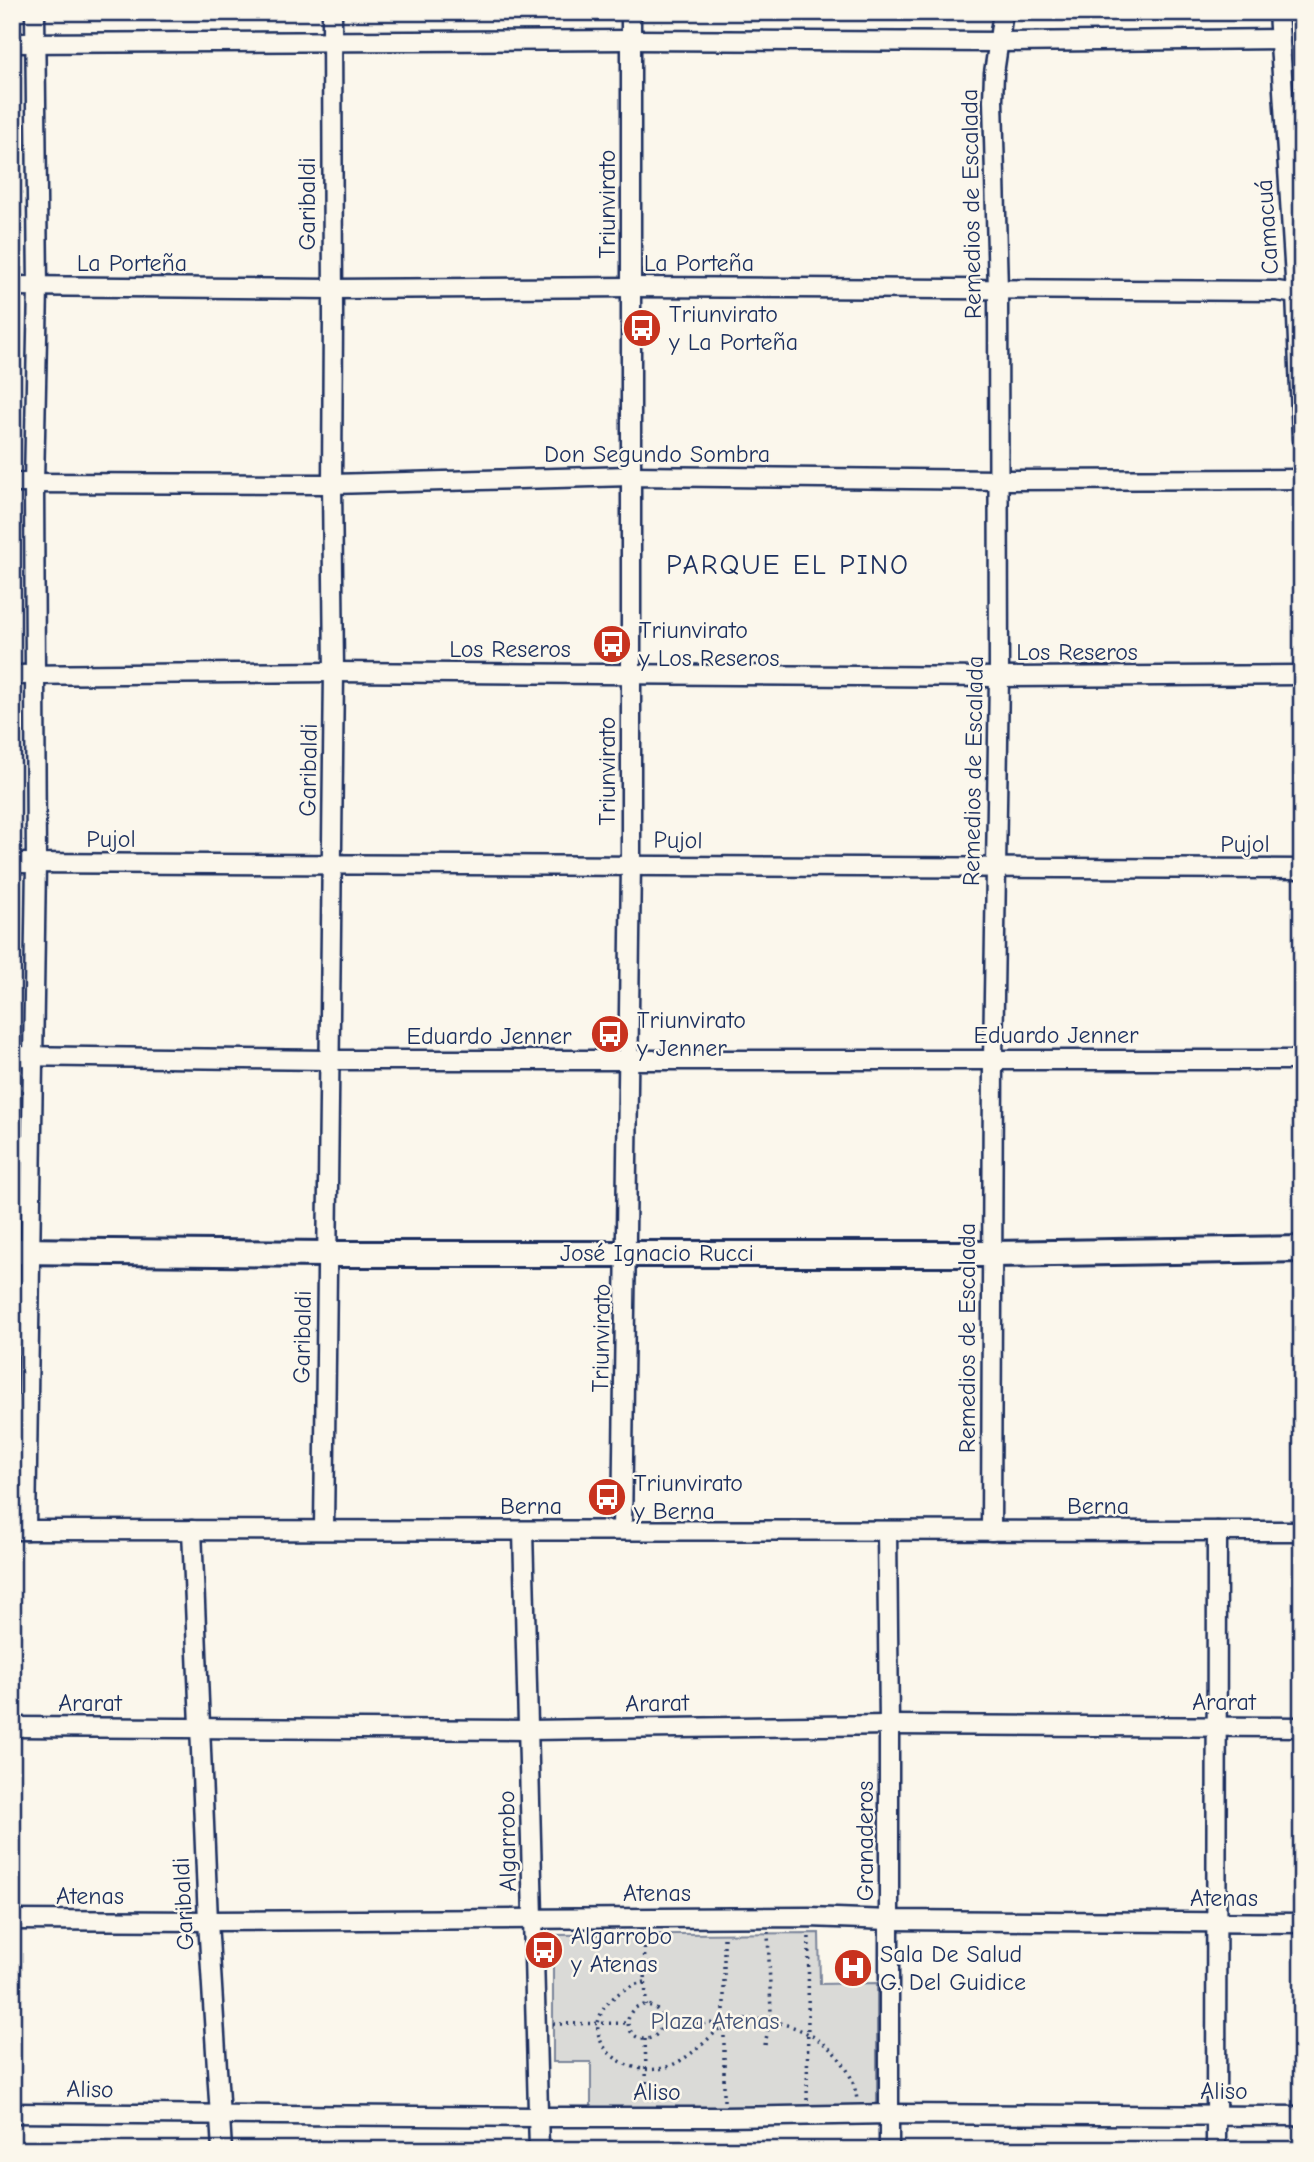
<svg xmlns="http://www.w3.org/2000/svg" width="1314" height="2162" font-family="'Comic Neue',sans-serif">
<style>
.green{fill:#dadad7;stroke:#7a849a;stroke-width:2}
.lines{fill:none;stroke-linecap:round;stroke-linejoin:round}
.street-casing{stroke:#1b2f5e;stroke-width:23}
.secondary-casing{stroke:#1b2f5e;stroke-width:30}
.path{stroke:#1b2f5e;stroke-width:3.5;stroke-dasharray:2 5;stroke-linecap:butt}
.street{stroke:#fbf7ec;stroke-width:18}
.secondary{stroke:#fbf7ec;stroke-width:24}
.labels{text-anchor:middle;stroke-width:5;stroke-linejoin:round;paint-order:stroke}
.street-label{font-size:24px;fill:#1b2f5e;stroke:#fbf7ec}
.poi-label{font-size:24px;fill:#1b2f5e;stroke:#fbf7ec;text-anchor:start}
.park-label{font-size:24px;fill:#415176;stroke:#fbf7ec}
.quarter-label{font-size:28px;letter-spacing:2px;fill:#1b2f5e;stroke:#fbf7ec}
</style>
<rect width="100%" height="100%" fill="#fbf7ec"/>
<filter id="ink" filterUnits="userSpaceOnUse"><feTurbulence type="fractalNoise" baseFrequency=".0143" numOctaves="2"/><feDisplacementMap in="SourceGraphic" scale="14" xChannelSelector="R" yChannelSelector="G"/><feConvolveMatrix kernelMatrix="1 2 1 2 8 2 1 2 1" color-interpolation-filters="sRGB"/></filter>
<g filter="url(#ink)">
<path class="green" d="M819,1933l1,51 57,-1v124l-286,2v-47h-38v-127z"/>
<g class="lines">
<g class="street-casing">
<g id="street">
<path d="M1278,12l18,282 6,145"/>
<path d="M12,43l619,-3 367,2 282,-3"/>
<path d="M12,286l320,3 299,-2 646,4 25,4"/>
<path d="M12,483l320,1 299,-8 368,4 303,-1"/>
<path d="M12,675l322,-3 665,5 303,-2"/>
<path d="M12,863l1290,6"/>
<path d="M12,1056l317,4h973"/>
<path d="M324,1529l10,-857 -2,-188 1,-168 -1,-304"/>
<path d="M12,1530l1290,1"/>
<path d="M26,1530l10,-667 -2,-379 4,-197 -3,-275"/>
<path d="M192,1530l16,391 14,229"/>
<path d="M622,1530l9,-666v-852"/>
<path d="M523,1531l16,619"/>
<path d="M887,1531l2,194v425"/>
<path d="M991,1531l2,-471 6,-383 -1,-387 -5,-190 1,-27 9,-61"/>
<path d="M12,1727l517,3 360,-5 413,2"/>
<path d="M12,1920l196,1 601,-4 81,3 412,3"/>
<path d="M12,2113l526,4h186l165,-3 413,2"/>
<path d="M1216,2150l1,-619"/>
</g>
</g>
<g class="secondary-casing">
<path id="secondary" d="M12,1251l316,3h663l311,-5"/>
</g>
<g class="path">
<path d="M644,1934l2,71"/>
<path d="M645,1982c-13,2 -23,8 -33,17 -42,40 18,85 60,66 20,-9 36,-26 51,-40"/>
<circle cx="645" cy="2022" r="17"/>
<path d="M661,2023c20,0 41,1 60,0 10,0 18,-4 27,-4 49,0 103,29 109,81"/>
<path d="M553,2024l75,-1"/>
<path d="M645,2039l2,61"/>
<path d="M765,2045l6,-32 -3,-81"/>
<path d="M807,2100l2,-168"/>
<path d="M724,2101v-167"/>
</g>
<use href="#street" class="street"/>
<use href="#secondary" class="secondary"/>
</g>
</g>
<defs>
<g id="bus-disc" transform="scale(2.0125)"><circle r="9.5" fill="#c8321e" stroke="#fbf7ec"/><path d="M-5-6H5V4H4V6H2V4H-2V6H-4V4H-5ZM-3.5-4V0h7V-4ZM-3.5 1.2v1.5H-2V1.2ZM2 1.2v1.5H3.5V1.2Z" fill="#fff"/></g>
<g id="hospital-disc" transform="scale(2.0125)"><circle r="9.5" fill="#c8321e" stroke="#fbf7ec"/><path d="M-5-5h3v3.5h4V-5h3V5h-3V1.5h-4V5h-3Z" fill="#fff"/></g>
</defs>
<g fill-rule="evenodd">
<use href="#bus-disc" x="642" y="328"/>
<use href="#bus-disc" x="612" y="644"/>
<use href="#bus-disc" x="610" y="1034"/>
<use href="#bus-disc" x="607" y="1497"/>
<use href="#bus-disc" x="544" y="1950"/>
<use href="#hospital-disc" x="853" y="1968"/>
</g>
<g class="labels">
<g class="street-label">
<text transform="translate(307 204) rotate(-90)" y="8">Garibaldi</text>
<text transform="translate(607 204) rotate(-90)" y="8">Triunvirato</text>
<text transform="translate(971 204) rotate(-91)" y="8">Remedios de Escalada</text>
<text transform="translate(1267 227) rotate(-94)" y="8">Camacuá</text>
<text x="132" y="271">La Porteña</text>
<text x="699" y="271">La Porteña</text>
<text x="657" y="462">Don Segundo Sombra</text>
<text x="510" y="657">Los Reseros</text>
<text x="1077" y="660">Los Reseros</text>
<text transform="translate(308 770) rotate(-89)" y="8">Garibaldi</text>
<text transform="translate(607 771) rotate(-90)" y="8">Triunvirato</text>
<text transform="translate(973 771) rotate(-89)" y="8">Remedios de Escalada</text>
<text x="111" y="847">Pujol</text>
<text transform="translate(678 840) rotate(1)" y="8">Pujol</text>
<text x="1245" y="852">Pujol</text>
<text x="1056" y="1043">Eduardo Jenner</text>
<text x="489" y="1044">Eduardo Jenner</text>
<text x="657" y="1261">José Ignacio Rucci</text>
<text transform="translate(302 1337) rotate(-89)" y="8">Garibaldi</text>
<text transform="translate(601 1338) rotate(-89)" y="8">Triunvirato</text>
<text transform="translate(967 1338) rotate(-90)" y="8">Remedios de Escalada</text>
<text x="531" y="1514">Berna</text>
<text x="1098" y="1514">Berna</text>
<text x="1224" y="1710">Ararat</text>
<text x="90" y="1711">Ararat</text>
<text transform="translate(657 1703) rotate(-1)" y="8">Ararat</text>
<text transform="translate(507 1841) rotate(-91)" y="8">Algarrobo</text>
<text transform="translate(865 1841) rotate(-90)" y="8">Granaderos</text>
<text x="657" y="1901">Atenas</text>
<text x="90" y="1904">Atenas</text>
<text x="1224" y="1906">Atenas</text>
<text transform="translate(183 1904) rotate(-93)" y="8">Garibaldi</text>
<text transform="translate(90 2089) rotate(1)" y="8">Aliso</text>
<text x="1224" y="2099">Aliso</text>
<text x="657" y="2100">Aliso</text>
</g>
<g class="poi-label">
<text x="669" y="322">Triunvirato<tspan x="669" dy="28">y La Porteña</tspan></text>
<text x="639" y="638">Triunvirato<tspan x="639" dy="28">y Los Reseros</tspan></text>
<text x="637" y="1028">Triunvirato<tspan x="637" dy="28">y Jenner</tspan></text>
<text x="634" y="1491">Triunvirato<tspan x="634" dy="28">y Berna</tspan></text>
<text x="571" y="1944">Algarrobo<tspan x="571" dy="28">y Atenas</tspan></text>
<text x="880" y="1962">Sala De Salud<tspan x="880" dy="28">G. Del Guidice</tspan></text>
</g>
<g class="park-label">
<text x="715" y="2029">Plaza Atenas</text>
</g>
<g class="quarter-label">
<text x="788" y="574">PARQUE EL PINO</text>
</g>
</g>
<rect width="1314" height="2162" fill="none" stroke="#fbf7ec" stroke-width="42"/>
<rect x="21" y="21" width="1272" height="2120" fill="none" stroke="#1b2f5e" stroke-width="2.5" filter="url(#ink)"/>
</svg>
